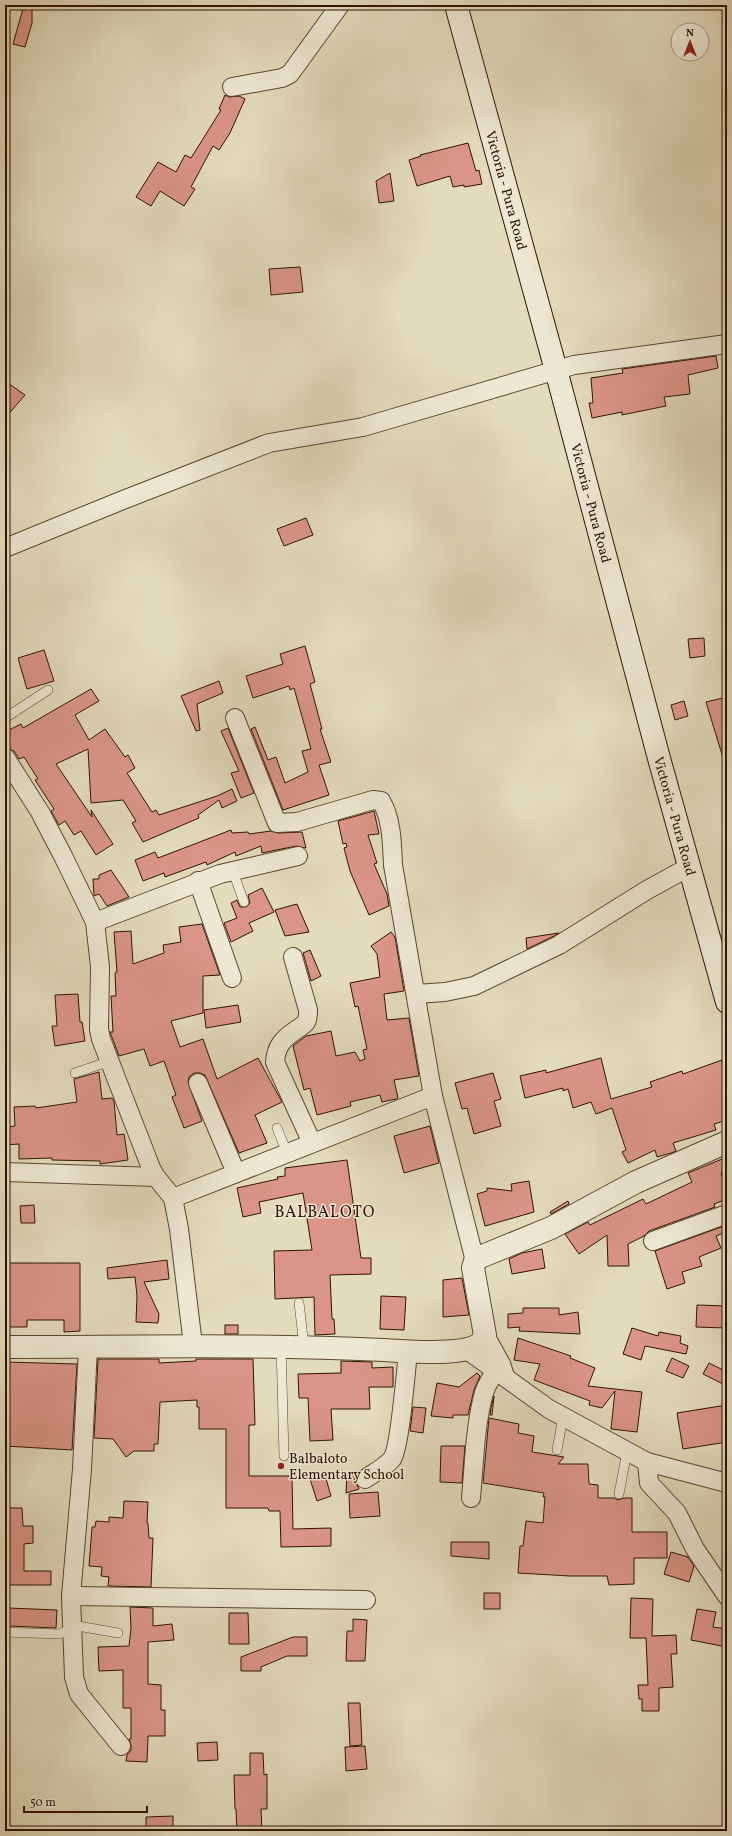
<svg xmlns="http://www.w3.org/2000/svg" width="732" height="1836" font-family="Vollkorn,serif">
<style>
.building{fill:#db9588;stroke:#2d1400}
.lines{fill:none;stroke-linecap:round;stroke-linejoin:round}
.service-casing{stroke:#5a462f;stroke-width:10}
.minor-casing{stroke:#5a462f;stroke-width:20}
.tertiary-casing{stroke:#5a462f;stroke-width:24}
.secondary-casing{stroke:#2d1400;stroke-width:24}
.service{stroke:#ede8d4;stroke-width:9}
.minor{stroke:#ede8d4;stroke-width:18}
.tertiary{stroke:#ede8d4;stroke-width:22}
.secondary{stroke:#ede8d4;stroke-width:22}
.poi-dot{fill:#8f2418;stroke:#ede8d4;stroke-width:1.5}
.labels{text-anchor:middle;stroke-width:3;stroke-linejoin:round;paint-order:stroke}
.street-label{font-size:14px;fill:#2d1400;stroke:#ede8d4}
.poi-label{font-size:14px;fill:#2d1400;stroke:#ede8d4;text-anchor:start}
.quarter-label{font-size:16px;letter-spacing:1px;fill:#2d1400;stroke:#ede8d4}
</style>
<rect width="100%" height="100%" fill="#e3dbbd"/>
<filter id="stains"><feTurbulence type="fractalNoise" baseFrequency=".005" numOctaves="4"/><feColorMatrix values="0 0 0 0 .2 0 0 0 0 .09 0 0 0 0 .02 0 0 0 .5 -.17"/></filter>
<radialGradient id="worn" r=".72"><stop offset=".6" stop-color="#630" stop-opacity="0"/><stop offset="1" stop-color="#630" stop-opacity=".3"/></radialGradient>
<g class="building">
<path d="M24,5h8v18l-7,24 -12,-3z"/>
<path d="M225,95l4,2 10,-1 6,3 -15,34 -11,17 -6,-4 -22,41 4,2 -11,17 -24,-15 -9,15 -15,-9 22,-35 18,10 9,-17 6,3 30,-48 -2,-1z"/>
<path d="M468,143l8,28 3,-1 3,14 -18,3v-2l-11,2 -3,-11 -33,10 -8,-26 12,-4 -1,-1z"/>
<path d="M390,173l4,28 -15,2 -3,-22z"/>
<path d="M300,267l3,25 -32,3 -2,-26z"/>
<path d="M716,356l2,12 -30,7 2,19 -26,3 2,9 -44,9v-3l-30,6 -3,-15h4l-2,-25 32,-5 -1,-4z"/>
<path d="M5,381l20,14 -20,23z"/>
<path d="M306,518l7,17 -29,11 -7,-17z"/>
<path d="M704,638l1,18 -15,2 -2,-19z"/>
<path d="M305,646l10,36 -5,2 12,45h-2l11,33 -12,3 10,30 -46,15 -32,-81 4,-2 13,33 8,-3 9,26 23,-11 -6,-21 9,-2 -17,-61 -4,2 -1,-4 -36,12 -7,-22 37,-12 -3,-10z"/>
<path d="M44,650l10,31 -27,8 -9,-31z"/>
<path d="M219,681l4,12 -26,11 3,26 -4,1 -15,-35z"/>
<path d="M91,689l8,12 -24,14 14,25 16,-11 20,28 3,-2 7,13 -8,5 25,39 4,-2 3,5 58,-19 15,-7 5,12 -15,7 -3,-8 -21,15 1,3 -56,24 -11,-19 4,-2 -13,-21 -32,3 -3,-54 -32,15 36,53 -1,-7 22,34 -17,11 -15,-24 -7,4 -9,-14 -6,4 -8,-14 3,-2 -19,-29 3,-1 -14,-22 -5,2 -5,-8 -9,-4v-15l16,-8 2,4z"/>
<path d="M727,697v63l-3,1 -18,-59z"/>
<path d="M684,701l4,15 -13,4 -4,-15z"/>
<path d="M228,728l26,65 -13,5 -10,-25 8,-2 -18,-40z"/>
<path d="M374,811l5,23 -11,1 9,28 -3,1 13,30 2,12 -20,9 -19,-44 -6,-23 3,-1 -1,-4 -3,1 -5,-23z"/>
<path d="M231,830l1,3 16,-1 1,2 22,-3 7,2 24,-1 4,16 -10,-2 -34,7 -1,-7 -25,10 -1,-4 -28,13 -1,-3 -41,15 -1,-4 -21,8 -8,-21 20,-8 3,6z"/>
<path d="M111,870l18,27 -22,9 -8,-12 -5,2 -1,-17h6v-4z"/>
<path d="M262,888l12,24 -25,11 4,8 -22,11 -7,-19 13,-5 -6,-15 6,-3 3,7h6l4,-4 -2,-8z"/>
<path d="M297,904l12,28 -24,4 -10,-26z"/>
<path d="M202,924l18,51 -17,1v37l-32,8 9,26 23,-8 14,40 41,-21 24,44 -27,13 12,28 -28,10 -34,-78 -5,-2h-6l-5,4 -1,5 14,39 -18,7 -12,-31 4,-2 -12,-34 -14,5 -6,-17 -25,7 -9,-24h3l-2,-36h5l-1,-23 2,-1 -3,-40 17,-1 2,33 31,-11 -1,-8 18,-3 -2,-15z"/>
<path d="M391,932l4,5 9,54 -20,3 3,26 22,-2 10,58 -25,4 4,18 -2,1 -14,3 -2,-7 -30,7 1,4 -34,9 -7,-27 -6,2 -11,-44 13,-10 25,-5 5,25 19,-4 5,9 5,-2 -2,-9 4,-1 -9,-43 -3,1 -5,-24 30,-6 -3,-23 -6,-8z"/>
<path d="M559,933l-5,3 -27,13 -1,-11z"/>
<path d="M310,950l11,26 -10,5 -8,-28z"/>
<path d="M78,994l2,28h2l3,19 -30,5 -3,-20h5l-2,-31z"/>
<path d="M238,1005l3,17 -35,6 -2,-18z"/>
<path d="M601,1058l10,41 41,-12 -2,-5 32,-11 1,3 39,-14 5,14v46l-13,4 2,6 -43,13 3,8 -5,2 -14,4 -2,-7 -27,13 -6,-11 4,-2 -14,-42 -16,6 -5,-12 -18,6 -5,-19 -5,2v-3l-38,10 -5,-22 26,-6v3z"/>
<path d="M99,1072l3,27 10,-1 2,3 3,34 7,-1 4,26 -28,4v-3l-48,-1v-2l-33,1v-15l-14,1v-18l10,-1 -1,-19 21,-1 1,2 41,-6 -3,-23z"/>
<path d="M493,1073l8,26 -7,2 7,25 -27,8 -7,-26 -5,1 -7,-26z"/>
<path d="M430,1126l9,37 -35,10 -10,-37z"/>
<path d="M727,1157v14l-6,2 6,17v9l-13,5 1,3 -66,24 -5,5 -16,8 1,22h-21l-1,-31 -28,19 -14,-20 23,-12 2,3 53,-26 3,5 46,-22 -4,-9z"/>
<path d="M347,1160l14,98h10v16l-41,1 2,44h2l1,15 -20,1 -1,-38 -39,2 -1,-48 38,-1 -9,-57 -44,9 2,11 -18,4 -6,-29 41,-9 -1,-2 8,-1v-8z"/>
<path d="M529,1181l5,31 -49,14 -8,-32 10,-3v-3l25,3 -1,-7z"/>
<path d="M568,1201l1,3 -18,10 -1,-2z"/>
<path d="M34,1205l1,18h-14l-1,-17z"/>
<path d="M724,1226l2,6 -10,4 5,12 -22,9 3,9 -20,6 3,11 -18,6 -12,-38z"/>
<path d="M542,1249l3,19 -33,6 -3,-15 13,-6z"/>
<path d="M167,1260l2,19 -25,3 15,32 -1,9 -22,-1 1,-26 -2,-19 -27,2 -1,-11z"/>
<path d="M5,1263h75v68l-16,1v-12h-37v7h-22z"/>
<path d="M462,1278l7,37 -26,2v-37z"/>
<path d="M381,1296l25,1 -2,33 -24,-1z"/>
<path d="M697,1305l30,1 -1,22 -30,-1z"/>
<path d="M523,1308h36v7l19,-3 2,22 -61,-3 1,-4 -12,1v-14l15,-1z"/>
<rect x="225" y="1325" width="13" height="9"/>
<path d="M632,1328l26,8 1,-4 22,4 -1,7 8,3 -2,8 -41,-8 -4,14 -18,-6z"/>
<path d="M518,1338l53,18 -1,2 25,10 -7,18 54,6 -5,40 -26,-3 4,-38 -13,17 -13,-3 1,-4 -56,-21 6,-16 -26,-4z"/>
<path d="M672,1358l17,8 -6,12 -17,-7z"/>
<path d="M98,1359h61v4l37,-2v-2h57l2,66h-6v51h43l1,53 38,-1v18l-50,1 -1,-36h-11l-1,-3h-42v-79h-27v-22h-2v-7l-37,2 -2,42h-4v7h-20l-8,6 -13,-18 -19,-1z"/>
<path d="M341,1361l31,1v6l21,-1v20h-24l1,22h-39l2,31 -23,1 -2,-43h-9l-1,-24 43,-1z"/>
<path d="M5,1362l72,2 -5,86 -67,-4z"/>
<path d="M709,1363l18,9v14l-24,-12z"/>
<path d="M477,1373l3,3 -6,14 -6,25h-15v3l-22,-2 6,-33 22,4z"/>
<path d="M494,1396l-2,19h-2l1,-8z"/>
<path d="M727,1405v37l-44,7 -6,-36z"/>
<path d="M413,1407l13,1 -3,25 -13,-2z"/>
<path d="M489,1418l30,6 -1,9 16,3 -2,16 32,5 -6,7h30l1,20 9,1v13h16l4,2 6,-2h8v34h35v26h-33v26l-25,1 -2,-9h-37l-52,-3 2,-27h3l3,-25 17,2 2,-26h-2l1,-4 -61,-10z"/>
<path d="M441,1446h24l-3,37 -22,-1z"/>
<path d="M347,1474l8,1v5l4,9 -13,4z"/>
<path d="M325,1475l6,21 -14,5 -7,-22z"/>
<path d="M378,1492l2,24 -30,2 -1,-24z"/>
<path d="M124,1501l24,1 -1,21h1l1,15h4l-2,49 -43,-1 1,-9 -8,-1 1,-9 -13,-1 3,-39h3l1,-6 13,1v-5l14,1z"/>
<path d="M5,1508h17l1,18h10v17l-9,1v27h27v14h-46z"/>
<path d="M451,1542h38v17l-38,-3z"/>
<path d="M671,1552l17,5 6,9 -5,16 -25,-8z"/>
<rect x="484" y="1593" width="16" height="16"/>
<path d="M631,1598l22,1 -1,37 24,-1 1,19h-6l2,33 -14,1v23h-17v-12h-3l-1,-14h10l-2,-47h-16z"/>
<path d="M130,1607l23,1v18l19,-2 2,16 -26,2v42l13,1v25h4v26h-17l-1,26 -21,-1 1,-6 4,-5v-5l-2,-6h2v-31h-8v-38l-24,1 -1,-24 31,-1 2,-18z"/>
<path d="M9,1608l48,2 -1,18 -47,-2z"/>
<path d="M697,1609l19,3 -3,15 14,2v18l-36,-7z"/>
<path d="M229,1613h19l1,31h-20z"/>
<path d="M353,1619l14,1 -2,41h-19l1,-30h6z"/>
<path d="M293,1637h14v19h-20l-26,11v4h-20v-14z"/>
<path d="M348,1703h12l2,42 -12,1z"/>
<path d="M217,1742l1,18 -20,1 -1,-18z"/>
<path d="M365,1746l2,23 -21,2 -1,-24z"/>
<path d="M250,1753h13l1,22 3,-1v35h-6l1,22h-25l-1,-22h-1l-1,-34h16z"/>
<path d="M173,1816v15h-27v-14z"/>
</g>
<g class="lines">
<g class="service-casing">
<g id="service">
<path d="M5,718l43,-28"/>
<path d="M233,872l11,30"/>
<path d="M75,1073l35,-12"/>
<path d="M277,1128l10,25"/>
<path d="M299,1303l5,43"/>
<path d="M281,1346l3,110"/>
<path d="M557,1450l6,-33"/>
<path d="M619,1494l8,-43"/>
<path d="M72,1625l46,8"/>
<path d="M5,1632l54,2 14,-6"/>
</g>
</g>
<g class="minor-casing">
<g id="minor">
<path d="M232,87l50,-9 8,-4 50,-69"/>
<path d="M5,548l118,-48 146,-57 94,-16 211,-62 153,-21"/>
<path d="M235,718l42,105 20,-1 76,-22 8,1c11,18 11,43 12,64l40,231"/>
<path d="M5,757l35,55 24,46 31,64 5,45 -1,62 2,10 50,129 5,9 17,21"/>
<path d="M198,881l34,97"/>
<path d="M95,922l125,-48 78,-18"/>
<path d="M293,957l15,53c0,4 0,9 -2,12 -2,3 -7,6 -10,8 -13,9 -20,16 -21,32l37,81"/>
<path d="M416,994l29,-2 29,-6 85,-41 88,-55 42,-23"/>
<path d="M198,1083l38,90"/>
<path d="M5,1172l151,5"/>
<path d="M653,1241l74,-27"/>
<path d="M485,1335l16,29 4,12"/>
<path d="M193,1345l-14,-116 -6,-31 260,-102 42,165"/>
<path d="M88,1347l-6,122 -11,127 3,81 5,17 42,52"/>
<path d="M467,1350l82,59 98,53 80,21"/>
<path d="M647,1462l2,21 28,30 18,36 32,47"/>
<path d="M365,1479c9,-6 20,-12 27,-20 8,-11 14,-90 16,-107"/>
<path d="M471,1498c3,-32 4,-74 13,-105 3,-10 10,-20 17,-29"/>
<path d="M71,1596l295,4"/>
</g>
</g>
<g class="tertiary-casing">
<path id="tertiary" d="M5,1347c126,0 252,-3 378,3 23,1 81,7 98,-7l4,-8 -12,-67 2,-7 5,-4 71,-29 85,-46 91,-40"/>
</g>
<g class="secondary-casing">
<g id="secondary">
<path id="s1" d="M456,5l100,365 104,392 67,240"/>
</g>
</g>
<use href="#service" class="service"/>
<use href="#minor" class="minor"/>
<use href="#tertiary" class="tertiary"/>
<use href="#secondary" class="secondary"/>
</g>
<circle class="poi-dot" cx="281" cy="1466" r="4"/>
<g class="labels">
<g class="street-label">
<text dy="5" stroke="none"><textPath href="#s1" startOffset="192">Victoria - Pura Road</textPath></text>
<text dy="5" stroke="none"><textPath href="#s1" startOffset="516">Victoria - Pura Road</textPath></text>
<text dy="5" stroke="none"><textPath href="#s1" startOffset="840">Victoria - Pura Road</textPath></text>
</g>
<g class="poi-label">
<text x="289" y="1463">Balbaloto<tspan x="289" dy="16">Elementary School</tspan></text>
</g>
<g class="quarter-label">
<text x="325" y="1217">BALBALOTO</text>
</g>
</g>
<rect width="732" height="1836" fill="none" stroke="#e3dbbd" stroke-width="20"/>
<rect x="6" y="6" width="720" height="1824" fill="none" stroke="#2d1400" stroke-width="2"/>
<rect x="10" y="10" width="712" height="1816" fill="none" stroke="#2d1400"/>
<g transform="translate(690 42)"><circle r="19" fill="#ede8d4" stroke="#a0937f"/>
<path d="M0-3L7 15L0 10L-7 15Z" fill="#8f2418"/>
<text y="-6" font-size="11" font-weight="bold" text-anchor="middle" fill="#2d1400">N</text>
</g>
<path d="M24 1806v6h123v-6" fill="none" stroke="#2d1400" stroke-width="2"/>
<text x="30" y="1806" font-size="12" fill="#2d1400" stroke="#ede8d4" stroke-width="3" paint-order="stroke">50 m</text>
<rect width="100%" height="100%" filter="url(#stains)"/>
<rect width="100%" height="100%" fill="url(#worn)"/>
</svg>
